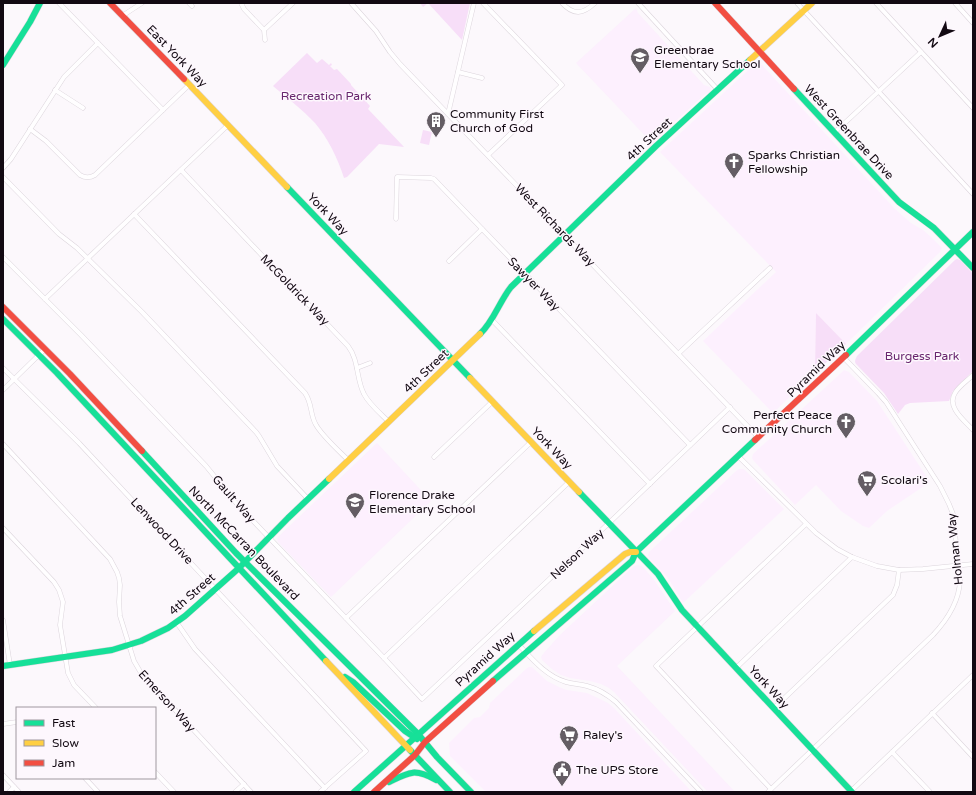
<svg xmlns="http://www.w3.org/2000/svg" width="976" height="795" font-family="'Varela Round',sans-serif">
<style>
.built{fill:#fdf0fe}
.green{fill:#f7def8}
.lines{fill:none;stroke-linecap:round;stroke-linejoin:round}
.street-casing{stroke:#dcd5dc;stroke-width:5}
.fast-casing{stroke:#dcd5dc;stroke-width:7}
.slow-casing{stroke:#dcd5dc;stroke-width:7}
.jam-casing{stroke:#dcd5dc;stroke-width:7}
.street{stroke:#fffeff;stroke-width:4}
.fast{stroke:#16e098;stroke-width:6}
.slow{stroke:#ffcf43;stroke-width:6}
.jam{stroke:#f24e42;stroke-width:6}
.labels{text-anchor:middle;stroke-width:3;stroke-linejoin:round;paint-order:stroke}
.poi-label{font-size:12px;fill:#120912;stroke:#fdf7fd;text-anchor:start}
.street-label{font-size:12px;fill:#120912;stroke:#fdf7fd}
.park-label{font-size:12px;fill:#68256e;stroke:#fdf7fd}
</style>
<rect width="100%" height="100%" fill="#fcf8fc"/>
<g class="built">
<path d="M636,8l2,5 66,72 6,2 1,2 -1,3 -6,3 -48,44 -1,3 -2,2 -77,-81z"/>
<path d="M757,62l5,3 133,144 16,14 12,7 7,6 12,12 -2,4 -94,92 -30,-31 -1,54 2,4 -44,42 -70,-72 73,-69 -116,-120z"/>
<path d="M844,370l5,2 28,29 53,81 -43,29 -18,17 -6,-2 -22,-15 -25,-26 -21,20 -42,-45 -1,-2 1,-4 89,-82z"/>
<path d="M377,443l54,58 -100,96 -53,-55 -1,-3 1,-2z"/>
<path d="M739,469h4l2,1 39,39 -101,94 -15,-25 -19,-20 -1,-3 1,-3 87,-81z"/>
<path d="M638,565l4,1 12,14 21,31 -58,55 118,126h-27l-94,-100 -5,-4 -8,-4 -11,-3 -20,-3 -9,-3 -9,-6 -10,-9 -1,-3 2,-3 17,-19 74,-69z"/>
<path d="M529,667h3l15,14 12,6 8,3 20,3 11,5 10,5 6,5 78,84h-206l-36,-36 -1,-13 25,-25 6,-1 9,-9 1,-5 37,-35z"/>
</g>
<g class="green">
<path d="M420,3h50l-8,37 -34,-37 -5,4z"/>
<path d="M307,53l10,10 5,-4 7,6 2,-2 1,2 -2,1 4,4 3,-1 14,15v1l19,21 -2,3 36,38 -25,-3 -32,33 -3,1c-6,-19 -16,-40 -29,-55 -12,-13 -29,-26 -42,-37z"/>
<path d="M423,130l9,2 -3,13 -9,-2z"/>
<path d="M957,259l3,1 13,14v97l-20,20 -4,10 -39,2 -5,2 -7,9 -14,-21 -27,-28c-3,-3 -2,-5 0,-9l98,-96z"/>
<path d="M816,313l30,31 -29,27 -2,-4z"/>
</g>
<g class="lines">
<g class="street-casing">
<g id="street">
<path d="M59,3l104,107"/>
<path d="M189,3l3,3"/>
<path d="M241,3l3,6 20,21 1,10"/>
<path d="M351,3l25,28 14,21 10,12 359,374"/>
<path d="M483,3l79,82 -74,70"/>
<path d="M562,3c12,13 21,11 33,0"/>
<path d="M638,3l80,87"/>
<path d="M797,3l176,191"/>
<path d="M876,3l97,105"/>
<path d="M955,3l18,20"/>
<path d="M122,16l20,-13"/>
<path d="M264,30l29,-27"/>
<path d="M458,72l24,6"/>
<path d="M55,90l28,18"/>
<path d="M448,114l26,-111"/>
<path d="M30,129l16,12 34,34c5,3 10,3 15,0l94,-90"/>
<path d="M835,132l86,-80"/>
<path d="M3,168l8,-9 53,-82 34,-34"/>
<path d="M181,170l167,176c11,14 8,33 16,48 5,10 17,20 25,28"/>
<path d="M3,177l56,57 18,14 65,64 114,120 3,4 18,30 31,33"/>
<path d="M134,214l171,179c7,10 5,20 10,30 5,11 24,28 33,37"/>
<path d="M396,219l1,-42 34,1 3,1 256,266"/>
<path d="M3,257l78,78 125,131 31,38 147,154 38,41 187,-176 121,-116"/>
<path d="M449,261l33,-32"/>
<path d="M45,299l183,-174"/>
<path d="M492,320l158,164"/>
<path d="M679,353l91,-85"/>
<path d="M3,368l76,75 287,308 -46,41"/>
<path d="M357,368l13,-5"/>
<path d="M973,375c-6,6 -14,11 -18,18 -9,14 10,28 18,37"/>
<path d="M3,390l42,-41"/>
<path d="M3,444l107,115 7,13 2,6 1,7 -1,17 1,14 14,45 7,12 110,119"/>
<path d="M434,457l58,-55"/>
<path d="M739,457l77,76 21,16 15,8 25,9 22,4 24,-1 50,-5"/>
<path d="M3,528l51,54 5,8 4,12 -3,23 8,48 6,12 22,23"/>
<path d="M346,618l185,-176"/>
<path d="M3,620l7,45"/>
<path d="M177,623l18,26 130,139"/>
<path d="M518,644c14,15 28,32 48,38 7,2 14,2 21,4 11,3 21,9 29,16l85,90"/>
<path d="M384,658l185,-176"/>
<path d="M736,668l116,-111"/>
<path d="M774,708l119,-113 4,-10 2,-15"/>
<path d="M932,713l41,44"/>
<path d="M3,724l14,-2"/>
<path d="M892,752l38,40"/>
<path d="M155,772l19,20"/>
<path d="M3,775l16,17"/>
<path d="M85,778l13,14"/>
<path d="M771,789l-115,-123 150,-142"/>
<path d="M9,792l5,-5"/>
<path d="M235,792l9,-8"/>
<path d="M768,792l165,-157c14,-15 26,-33 27,-54l-7,-67 -4,-10 -9,-18 -54,-84 -8,-9 -34,-35"/>
<path d="M850,792l123,-117"/>
</g>
</g>
<g class="fast-casing">
<g id="fast">
<path d="M3,65l27,-43 10,-19"/>
<path d="M794,89l105,113 35,26 39,40"/>
<path d="M287,187l183,191"/>
<path d="M3,319l54,54 269,288"/>
<path d="M480,334c14,-13 19,-32 31,-47l145,-141 94,-86"/>
<path d="M846,355l127,-123"/>
<path d="M142,451l94,102 182,181 19,23 34,35"/>
<path d="M579,492l79,82 24,36 170,182"/>
<path d="M3,666l109,-16 29,-9 27,-13 17,-12 54,-48 49,-50 41,-39"/>
<path d="M345,677l8,5 52,49 12,8"/>
<path d="M493,681l139,-120 4,-9 119,-112"/>
<path d="M410,750l40,42"/>
<path d="M389,782c20,-10 26,-14 47,-2"/>
<path d="M354,792l180,-161"/>
</g>
</g>
<g class="slow-casing">
<g id="slow">
<path d="M750,60l62,-57"/>
<path d="M184,79l103,108"/>
<path d="M470,378l109,114"/>
<path d="M329,479l151,-145"/>
<path d="M534,631l91,-77 5,-2h6"/>
<path d="M326,661l84,89"/>
</g>
</g>
<g class="jam-casing">
<g id="jam">
<path d="M110,3l74,76"/>
<path d="M715,3l79,86"/>
<path d="M3,307l67,67 72,77"/>
<path d="M755,440l91,-85"/>
<path d="M374,792l41,-37 10,-13 68,-61"/>
</g>
</g>
<use href="#street" class="street"/>
<use href="#fast" class="fast"/>
<use href="#slow" class="slow"/>
<use href="#jam" class="jam"/>
</g>
<defs>
<g id="school-pin" transform="scale(1)"><path d="M0 17L-7.5 6A9.5 9.5 0 1 1 7.5 6Z" fill="#645d64" stroke="#fdf7fd"/><path d="M0-5L7-2L0 1L-7-2ZM-4 1L0 2.5L4 1V4Q0 6-4 4Z" fill="#fff"/></g>
<g id="building-pin" transform="scale(1)"><path d="M0 17L-7.5 6A9.5 9.5 0 1 1 7.5 6Z" fill="#645d64" stroke="#fdf7fd"/><path d="M-4-6H4V6H1V3H-1V6H-4ZM-2.5-4.3h1.7v1.8h-1.7ZM.8-4.3h1.7v1.8H.8ZM-2.5-1h1.7V.8h-1.7ZM.8-1h1.7V.8H.8Z" fill="#fff"/></g>
<g id="church-pin" transform="scale(1)"><path d="M0 17L-7.5 6A9.5 9.5 0 1 1 7.5 6Z" fill="#645d64" stroke="#fdf7fd"/><path d="M-1.2-6h2.4v3.5h3.3v2.4h-3.3V6h-2.4V-.1h-3.3v-2.4h3.3Z" fill="#fff"/></g>
<g id="supermarket-pin" transform="scale(1)"><path d="M0 17L-7.5 6A9.5 9.5 0 1 1 7.5 6Z" fill="#645d64" stroke="#fdf7fd"/><path d="M-6-5.5h2.5l.6 2H6L4.5 2H-2.5L-4.4-4H-6ZM-1.5 3.2a1.3 1.3 0 1 0 .1 0ZM3 3.2a1.3 1.3 0 1 0 .1 0Z" fill="#fff"/></g>
<g id="civic-pin" transform="scale(1)"><path d="M0 17L-7.5 6A9.5 9.5 0 1 1 7.5 6Z" fill="#645d64" stroke="#fdf7fd"/><path d="M-.6-6.5H3V-4.5H.6V-3L4-1V1h2V6H-6V1h2V-1L-.6-3ZM-1.2 2.5V6h2.4V2.5Z" fill="#fff"/></g>
</defs>
<g fill-rule="evenodd">
<use href="#school-pin" x="640" y="57"/>
<use href="#building-pin" x="436" y="121"/>
<use href="#church-pin" x="734" y="162"/>
<use href="#church-pin" x="846" y="422"/>
<use href="#supermarket-pin" x="867" y="480"/>
<use href="#school-pin" x="355" y="502"/>
<use href="#supermarket-pin" x="569" y="735"/>
<use href="#civic-pin" x="562" y="770"/>
</g>
<g class="labels">
<g class="poi-label">
<text x="654" y="54">Greenbrae<tspan x="654" dy="14">Elementary School</tspan></text>
<text x="450" y="118">Community First<tspan x="450" dy="14">Church of God</tspan></text>
<text x="748" y="159">Sparks Christian<tspan x="748" dy="14">Fellowship</tspan></text>
<text x="832" y="419" text-anchor="end">Perfect Peace<tspan x="832" dy="14">Community Church</tspan></text>
<text x="881" y="484">Scolari's</text>
<text x="369" y="499">Florence Drake<tspan x="369" dy="14">Elementary School</tspan></text>
<text x="583" y="739">Raley's</text>
<text x="576" y="774">The UPS Store</text>
</g>
<g class="street-label">
<text transform="translate(177 56) rotate(46)" y="4">East York Way</text>
<text transform="translate(849 132) rotate(47)" y="4">West Greenbrae Drive</text>
<text transform="translate(649 139) rotate(-43)" y="4">4th Street</text>
<text transform="translate(328 214) rotate(46)" y="4">York Way</text>
<text transform="translate(555 225) rotate(46)" y="4">West Richards Way</text>
<text transform="translate(534 284) rotate(46)" y="4">Sawyer Way</text>
<text transform="translate(295 290) rotate(46)" y="4">McGoldrick Way</text>
<text transform="translate(816 369) rotate(-44)" y="4">Pyramid Way</text>
<text transform="translate(426 371) rotate(-44)" y="4">4th Street</text>
<text transform="translate(552 448) rotate(46)" y="4">York Way</text>
<text transform="translate(234 499) rotate(49)" y="4">Gault Way</text>
<text transform="translate(162 531) rotate(47)" y="4">Lenwood Drive</text>
<text transform="translate(244 543) rotate(46)" y="4">North McCarran Boulevard</text>
<text transform="translate(955 549) rotate(-96)" y="4">Holman Way</text>
<text transform="translate(577 554) rotate(-43)" y="4">Nelson Way</text>
<text transform="translate(192 594) rotate(-41)" y="4">4th Street</text>
<text transform="translate(485 659) rotate(-42)" y="4">Pyramid Way</text>
<text transform="translate(769 687) rotate(47)" y="4">York Way</text>
<text transform="translate(167 701) rotate(48)" y="4">Emerson Way</text>
</g>
<g class="park-label">
<text x="326" y="100">Recreation Park</text>
<text x="922" y="360">Burgess Park</text>
</g>
</g>
<rect width="976" height="795" fill="none" stroke="#120912" stroke-width="8"/>
<rect x="16" y="707" width="140" height="72" fill="#fdf7fd" stroke="#9f989f"/>
<rect x="24" y="720" width="20" height="6" fill="#16e098" stroke="#9f989f"/>
<text x="52" y="727" font-size="12" fill="#120912">Fast</text>
<rect x="24" y="740" width="20" height="6" fill="#ffcf43" stroke="#9f989f"/>
<text x="52" y="747" font-size="12" fill="#120912">Slow</text>
<rect x="24" y="760" width="20" height="6" fill="#f24e42" stroke="#9f989f"/>
<text x="52" y="767" font-size="12" fill="#120912">Jam</text>
<g transform="translate(940 36) rotate(226)" stroke="#fdf7fd" stroke-width="3" paint-order="stroke">
<path d="M0-3L7 15L0 10L-7 15Z" fill="#120912"/>
<text y="-6" font-size="11" font-weight="bold" text-anchor="middle" fill="#120912">N</text>
</g>
</svg>
